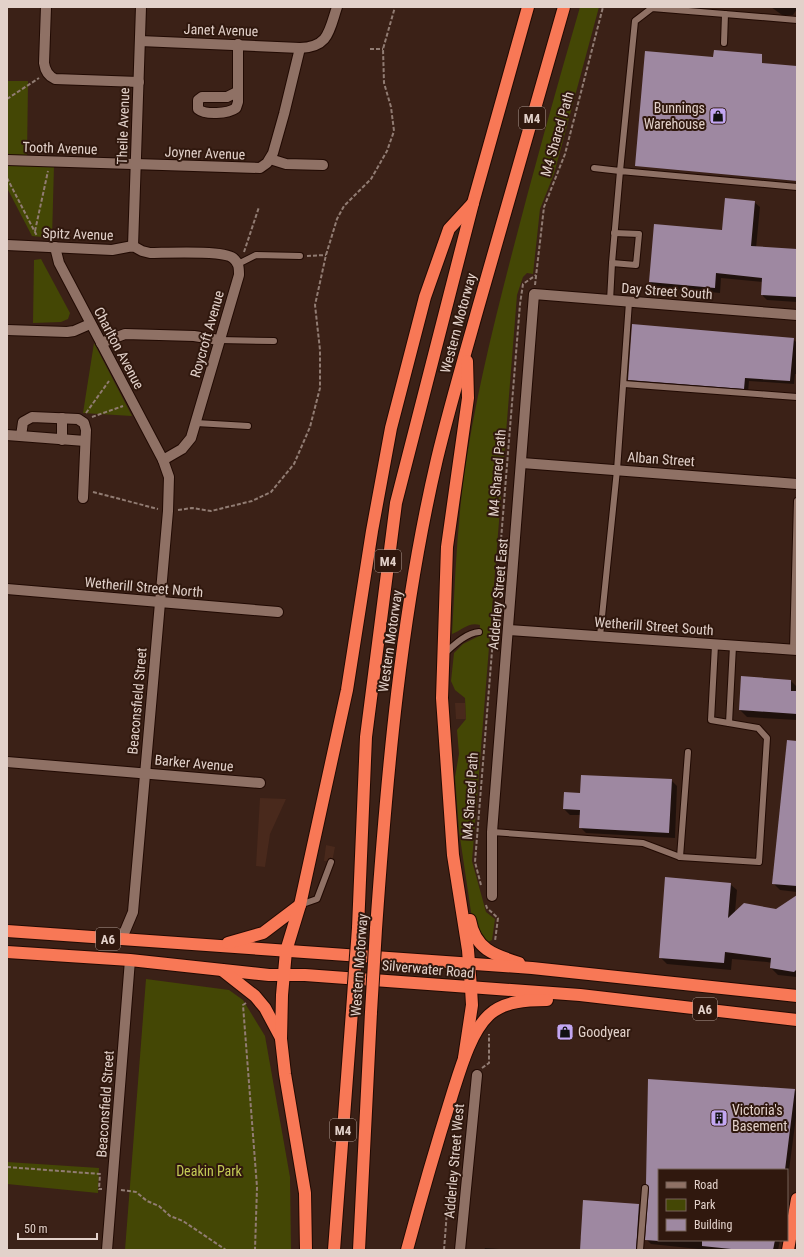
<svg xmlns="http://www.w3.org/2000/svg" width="804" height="1257" font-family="'Roboto Condensed',sans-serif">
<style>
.built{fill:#49291c}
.green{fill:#444705}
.shadow{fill:#0007}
.building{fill:#9e88a1}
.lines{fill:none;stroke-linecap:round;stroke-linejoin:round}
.lane-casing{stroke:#210a03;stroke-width:8}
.street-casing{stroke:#210a03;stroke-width:12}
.highway-casing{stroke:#210a03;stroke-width:14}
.path{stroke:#917c73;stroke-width:2;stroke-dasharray:4 2;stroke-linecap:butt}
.lane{stroke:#8f7165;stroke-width:6}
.street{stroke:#8f7165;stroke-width:10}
.highway{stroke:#f87856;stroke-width:12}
.highway-bridge-casing{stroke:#210a03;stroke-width:14;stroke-linecap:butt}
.highway-bridge{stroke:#f87856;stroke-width:12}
.labels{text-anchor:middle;stroke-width:4;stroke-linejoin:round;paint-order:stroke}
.shield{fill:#30180e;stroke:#ad9a92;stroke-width:1}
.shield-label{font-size:13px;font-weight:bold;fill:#e2d1ca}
.street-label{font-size:14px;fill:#e2d1ca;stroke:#30180e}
.poi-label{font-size:14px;fill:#e2d1ca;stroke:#30180e;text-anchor:start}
.park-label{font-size:14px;fill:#c3cb56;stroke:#30180e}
</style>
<rect width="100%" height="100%" fill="#3b2117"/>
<g class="built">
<path d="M455,703h10l1,16h-10z"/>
<path d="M260,798l26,1 -16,35 -5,33 -9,-1z"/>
<path d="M326,845l9,2 -3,15 -8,-1z"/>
</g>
<g class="green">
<path d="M580,7h19l-45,167 -14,35 -7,65 -6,-1 -4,4 -6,18 -45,566 14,51 9,7 -3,21 -6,3 -12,-19 -3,-12 -12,-81 -4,-54 4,-23 -2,-24 9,-11 -1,-21 -10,-8 -4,-9 3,-28 9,-9 16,-8 1,-11c-12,-3 -17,5 -28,9 3,-53 5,-106 12,-158 10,-71 27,-141 45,-211 22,-86 46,-172 71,-258z"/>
<path d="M7,81h21l-1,76 -17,1 -3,-7z"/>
<path d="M7,165h47l-2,73 -20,-2 -25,-48z"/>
<path d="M41,259l29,54 -2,6 -7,3 -28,1 1,-63z"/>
<path d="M94,343l38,73 -49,-3z"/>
<path d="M146,979l83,11 14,10 22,36 25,141 1,73h-166z"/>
<path d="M7,1162l92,6 -1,25 -91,-9z"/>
</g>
<g class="shadow">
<path d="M771,7h26v2l-4,6h-11z"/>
<path d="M762,55v9l35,3v114l-161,-16 78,-107z"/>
<path d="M754,202l6,5 -4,41 41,2v52l-30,-2 -5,-5 1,-13 -42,-4 -1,15 -64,-6 -6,-5 73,-51z"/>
<path d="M793,339l4,4v31h-2l-1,10 -45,-3 -1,11 -115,-9 -4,-4z"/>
<path d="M791,681l6,6v33l-50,-3 -7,-7z"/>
<path d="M797,742v150l-17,-2 -7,-7z"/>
<path d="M671,780l6,6 -2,52 -89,-5 -6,-6 1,-12h-11l-6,-6 17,-15z"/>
<path d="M730,884l7,6 -2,22 41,-2 21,-14v81l-19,-2 -7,-7 1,-5 -5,-1 -35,-3 -1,11 -64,-6 -7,-7z"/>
<path d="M649,1080l146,10 2,3v17l-10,75v-15h-128v70h121l-2,10h-70l-57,-6 -5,-5 5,-51z"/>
<path d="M639,1205l6,6 -3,39h-61z"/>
<path d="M485,1248l30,2h-31z"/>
</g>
<g class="building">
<path d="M714,50l48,4v9l35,3v115l-162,-15 10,-115 68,6z"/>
<path d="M725,198l30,3 -4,45 46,3v48l-36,-2 1,-17 -46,-5 -1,15 -66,-6 5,-58 68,6z"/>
<path d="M632,324l162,14 -4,43 -45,-3 -1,11 -116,-9z"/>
<path d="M741,676l50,4v11h6v23l-58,-4z"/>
<path d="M787,740l10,1v145l-25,-2z"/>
<path d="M581,775l91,4 -3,54 -90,-5 1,-18 -17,-1 1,-17 16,1z"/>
<path d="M665,877l66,6 -3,35 16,-15 32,6 21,-14v74l-3,3 -24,-4 1,-10 -46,-6 -1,11 -65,-5z"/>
<path d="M648,1079l147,10 -10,81h-126v71l-14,-1 4,-52 -3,-4z"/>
<path d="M583,1200l56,4 -3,46h-56z"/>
<path d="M702,1240h73l-2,10h-32l-39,-4z"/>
</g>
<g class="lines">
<g class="lane-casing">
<g id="lane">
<path d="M724,43l1,-29"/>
<path d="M594,168l26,3 15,-150 17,-13 145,12"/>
<path d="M612,263l24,2 3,-31 -25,-1"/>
<path d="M238,264l18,-9 44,1"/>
<path d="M610,301l2,-38 8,-92 177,16"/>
<path d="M219,340l55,1"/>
<path d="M624,384l173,13"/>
<path d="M196,423l52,3"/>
<path d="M600,636l17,-166 12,-168"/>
<path d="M793,650l4,-149"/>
<path d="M444,654c10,-9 22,-21 35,-22"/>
<path d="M729,723l4,-77"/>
<path d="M492,832l151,11 37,14 79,5 8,-124 -9,-10 -47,-8 4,-75"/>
<path d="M680,857l8,-105"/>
<path d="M300,905l17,-6 14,-37"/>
<path d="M640,1250l5,-62"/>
</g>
</g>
<g class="street-casing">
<g id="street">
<path d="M46,7l-2,56c1,7 4,13 11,16l84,3"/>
<path d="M140,41l160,7c29,-1 29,-17 37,-41"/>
<path d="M237,92l-10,5h-25l-4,3v9c7,6 30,5 38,-1l2,-6v-58"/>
<path d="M270,159l16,5 37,1"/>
<path d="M7,160l253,8 7,-5 6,-10 11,-39 16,-66"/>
<path d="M7,245l105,5 21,-4 9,5 8,2c16,0 73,-3 83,5 6,5 6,10 6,17l-48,163 -9,11 -19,11"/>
<path d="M133,246l8,-239"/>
<path d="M55,247l4,16 104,197 6,17 -1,34 -35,401 -8,19 -9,8"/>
<path d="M7,330l60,2 7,-1 16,-7"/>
<path d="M101,343l24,-9 69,2 25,4"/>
<path d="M7,435l78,6"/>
<path d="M21,436l2,-14 9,-5 46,2 6,4 2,7 -3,68"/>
<path d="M62,440v-22"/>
<path d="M522,463l275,21"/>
<path d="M7,589l271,23"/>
<path d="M509,630l288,20"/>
<path d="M7,762l253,21"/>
<path d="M492,896v-64l42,-538 263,21"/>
<path d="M107,1250l23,-290"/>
<path d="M460,1250l17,-175"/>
</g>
</g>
<g class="highway-casing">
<g id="highway">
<path d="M470,920c5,29 24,35 49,43"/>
<path d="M358,928l8,-191 30,-234 77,-300 55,-196"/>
<path d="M376,929c11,-157 25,-316 61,-470 12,-50 27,-101 41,-151 28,-101 57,-201 86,-301"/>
<path d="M7,931l525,37 265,28"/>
<path d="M228,943l35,-10 37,-28"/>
<path d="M7,952l123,8 139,15h36l275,20 217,25"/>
<path d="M222,970l33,26 10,12 16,30"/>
<path d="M464,1058l8,-53 -1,-17 -3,-38 -15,-95 -11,-157 5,-151 21,-149 -1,-37"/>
<path d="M306,1250l-1,-57 -20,-119 -4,-35 1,-44 4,-44 14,-46 47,-215 25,-159 19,-103 34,-131 24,-68 24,-26"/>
<path d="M334,1250l18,-239"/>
<path d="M359,1250l12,-238"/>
<path d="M407,1250c14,-52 29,-104 45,-155 8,-25 18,-62 37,-80 15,-14 38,-15 58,-15"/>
<path d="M788,1250l9,-51"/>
</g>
</g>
<g class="path">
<path d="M370,49h13"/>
<path d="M7,99l32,-21"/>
<path d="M7,178l30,58"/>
<path d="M35,231l13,-60"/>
<path d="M244,252l15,-45"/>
<path d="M307,256l19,-1"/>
<path d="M535,285l9,-78 21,-53 38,-147"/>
<path d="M86,413l23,-32"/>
<path d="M92,417l31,-11"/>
<path d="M93,492l65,17"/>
<path d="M178,510l14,-2 19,3 41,-10 19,-9 23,-28 16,-37 10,-39v-38l-5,-45 11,-50 11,-36 7,-13 27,-27 16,-28 7,-20 -3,-24 -7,-24 -1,-34 12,-42"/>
<path d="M481,885l-6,-23 45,-558 3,-20 13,-9"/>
<path d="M486,905l1,3 11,10 -3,23"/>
<path d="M246,1003l-3,2 14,182 -2,63"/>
<path d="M482,1068l7,-5v-29"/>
<path d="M7,1167l93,7 -1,15h3"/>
<path d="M121,1190l15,2 11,9 12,5 11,10 13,5 43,29"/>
<path d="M444,1250l3,-39 7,-7"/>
</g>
<use href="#lane" class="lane"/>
<use href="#street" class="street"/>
<use href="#highway" class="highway"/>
<g class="highway-bridge-casing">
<g id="highway-bridge">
<path d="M352,1011l6,-83"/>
<path d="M371,1012l5,-83"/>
</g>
</g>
<use href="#highway-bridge" class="highway-bridge"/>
</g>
<defs>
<g id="shop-square" transform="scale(0.9)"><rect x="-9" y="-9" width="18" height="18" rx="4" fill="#c3a7f2" stroke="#30180e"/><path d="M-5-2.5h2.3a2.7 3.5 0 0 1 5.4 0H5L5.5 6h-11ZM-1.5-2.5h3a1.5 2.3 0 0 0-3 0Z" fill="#111"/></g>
<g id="building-square" transform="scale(0.9)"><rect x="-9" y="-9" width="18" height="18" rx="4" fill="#c3a7f2" stroke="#30180e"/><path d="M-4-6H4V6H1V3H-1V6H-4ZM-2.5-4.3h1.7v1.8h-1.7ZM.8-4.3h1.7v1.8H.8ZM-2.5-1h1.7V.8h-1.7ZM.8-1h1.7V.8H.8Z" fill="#111"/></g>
</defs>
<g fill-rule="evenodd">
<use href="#shop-square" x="718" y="116"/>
<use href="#shop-square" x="565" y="1032"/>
<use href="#building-square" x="719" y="1118"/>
</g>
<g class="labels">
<g class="shield">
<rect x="519" y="107" width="26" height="22" rx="3"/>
<rect x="375" y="550" width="26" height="22" rx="3"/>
<rect x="96" y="928" width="24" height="22" rx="3"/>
<rect x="693" y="998" width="24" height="22" rx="3"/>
<rect x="330" y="1119" width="26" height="22" rx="3"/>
</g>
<g class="shield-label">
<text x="532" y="123">M4</text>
<text x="388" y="566">M4</text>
<text x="108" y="944">A6</text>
<text x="705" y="1014">A6</text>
<text x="343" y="1135">M4</text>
</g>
<g class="street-label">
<text transform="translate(221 30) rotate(2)" y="5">Janet Avenue</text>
<text transform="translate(123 126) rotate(-88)" y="5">Theile Avenue</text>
<text transform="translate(557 134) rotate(-74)" y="5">M4 Shared Path</text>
<text transform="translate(60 148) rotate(2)" y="5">Tooth Avenue</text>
<text transform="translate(205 153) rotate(2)" y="5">Joyner Avenue</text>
<text transform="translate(78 234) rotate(2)" y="5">Spitz Avenue</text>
<text transform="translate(667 291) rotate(4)" y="5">Day Street South</text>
<text transform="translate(458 323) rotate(-75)" y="5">Western Motorway</text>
<text transform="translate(207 334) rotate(-74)" y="5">Roycroft Avenue</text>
<text transform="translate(119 348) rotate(62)" y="5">Charlton Avenue</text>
<text transform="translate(661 459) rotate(4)" y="5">Alban Street</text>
<text transform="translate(497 473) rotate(-85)" y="5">M4 Shared Path</text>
<text transform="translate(144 587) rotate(5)" y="5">Wetherill Street North</text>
<text transform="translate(498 594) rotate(-85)" y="5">Adderley Street East</text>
<text transform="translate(654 626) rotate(4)" y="5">Wetherill Street South</text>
<text transform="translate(390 641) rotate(-82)" y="5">Western Motorway</text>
<text transform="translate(137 701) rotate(-85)" y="5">Beaconsfield Street</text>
<text transform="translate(194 763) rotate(5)" y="5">Barker Avenue</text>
<text transform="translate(470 796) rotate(-86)" y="5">M4 Shared Path</text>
<text transform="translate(359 965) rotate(-86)" y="5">Western Motorway</text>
<text transform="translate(428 969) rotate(5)" y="5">Silverwater Road</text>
<text transform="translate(105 1104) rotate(-86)" y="5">Beaconsfield Street</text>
<text transform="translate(454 1161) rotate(-85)" y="5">Adderley Street West</text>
</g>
<g class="poi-label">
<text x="705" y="113" text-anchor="end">Bunnings<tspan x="705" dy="16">Warehouse</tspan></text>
<text x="578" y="1037">Goodyear</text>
<text x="732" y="1115">Victoria's<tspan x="732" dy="16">Basement</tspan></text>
</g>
<g class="park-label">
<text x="209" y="1176">Deakin Park</text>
</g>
</g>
<rect width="804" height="1257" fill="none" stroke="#e2d1ca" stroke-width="16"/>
<rect x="658" y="1169" width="130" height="72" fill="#30180e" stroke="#776259"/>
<rect x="666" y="1182" width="20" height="6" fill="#8f7165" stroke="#776259"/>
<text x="694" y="1189" font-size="12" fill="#e2d1ca">Road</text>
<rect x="666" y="1199" width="20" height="12" fill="#444705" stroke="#776259"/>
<text x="694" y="1209" font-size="12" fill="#e2d1ca">Park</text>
<rect x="666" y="1219" width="20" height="12" fill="#9e88a1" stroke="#776259"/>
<text x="694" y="1229" font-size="12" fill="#e2d1ca">Building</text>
<path d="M18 1233v6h79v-6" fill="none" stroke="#e2d1ca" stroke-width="2"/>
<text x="24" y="1233" font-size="12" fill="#e2d1ca" stroke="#30180e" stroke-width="3" paint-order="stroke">50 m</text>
</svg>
